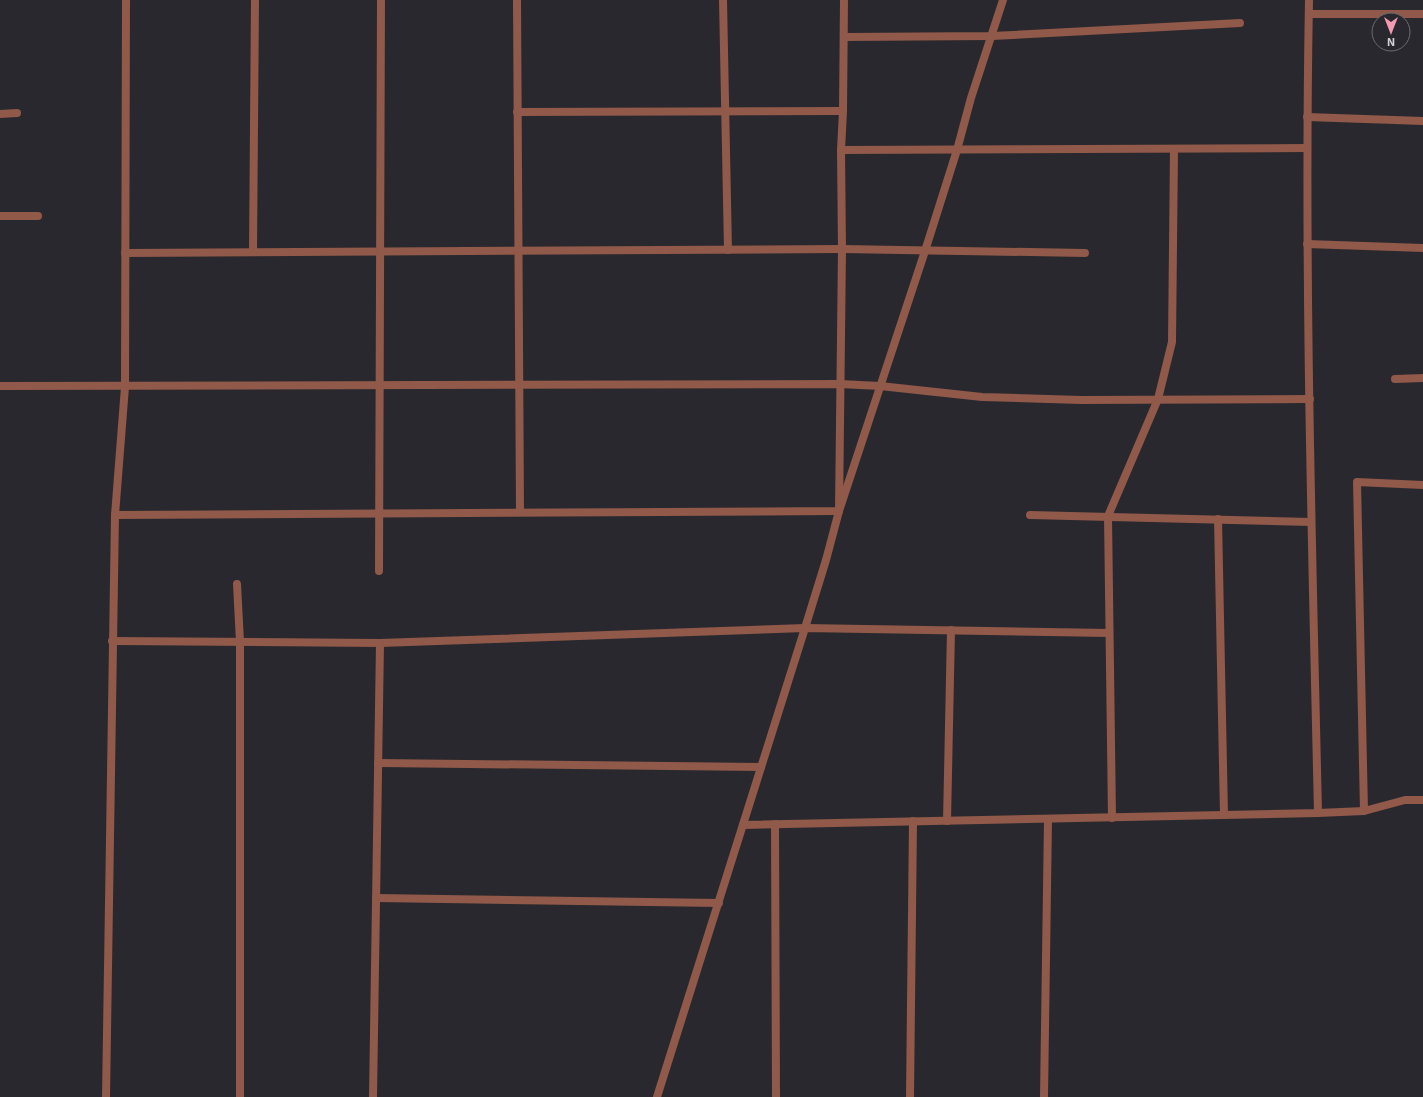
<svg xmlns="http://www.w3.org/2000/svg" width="1423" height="1097" font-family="'Exo 2',sans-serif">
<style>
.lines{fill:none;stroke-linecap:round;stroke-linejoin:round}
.lane{stroke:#905949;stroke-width:8}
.street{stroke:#905949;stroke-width:8}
</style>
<rect width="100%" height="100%" fill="#29282e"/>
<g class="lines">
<g class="lane">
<path d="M0,114l17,-1"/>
<path d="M0,216h38"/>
</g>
<g class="street">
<path d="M517,0l3,512"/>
<path d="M723,0l5,250"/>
<path d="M1309,0c-5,271 3,542 9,813"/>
<path d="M1309,14h114"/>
<path d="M844,37l148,-1 248,-13"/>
<path d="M517,112l326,-1"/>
<path d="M1307,117l116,4"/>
<path d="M841,150l465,-2"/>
<path d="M1307,244l116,4"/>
<path d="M253,252l2,-252"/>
<path d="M125,253l717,-4 243,4"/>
<path d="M1395,379l28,-1"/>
<path d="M0,386l840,-2 40,2 102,11 99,3 229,-1"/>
<path d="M115,515l724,-4 3,-262 -1,-99 2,-39 1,-111"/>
<path d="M1030,515l281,7"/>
<path d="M1218,519l6,296"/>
<path d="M379,571l2,-571"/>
<path d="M237,584l3,58v455"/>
<path d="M112,641l268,2 425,-15 304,5"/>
<path d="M378,763l383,4"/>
<path d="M1364,811l-7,-329 66,3"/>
<path d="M1112,818l-4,-302 50,-117 14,-57 2,-193"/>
<path d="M947,821l4,-191"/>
<path d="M775,824l1,273"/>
<path d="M743,825l575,-12 46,-2 41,-11h18"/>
<path d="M376,898l343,5"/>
<path d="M106,1097l9,-582 10,-128 1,-387"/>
<path d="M373,1097l7,-454"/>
<path d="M657,1097l148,-469 21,-68 13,-49 86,-260 32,-101 14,-52 32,-98"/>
<path d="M910,1097l3,-276"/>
<path d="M1044,1097l4,-278"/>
</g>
</g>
<g transform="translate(1391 32) rotate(180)"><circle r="19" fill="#29282e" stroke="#6d6c72"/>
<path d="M0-3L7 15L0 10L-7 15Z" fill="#f29aaf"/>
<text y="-6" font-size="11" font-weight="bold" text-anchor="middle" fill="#d3d3d7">N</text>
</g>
</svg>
